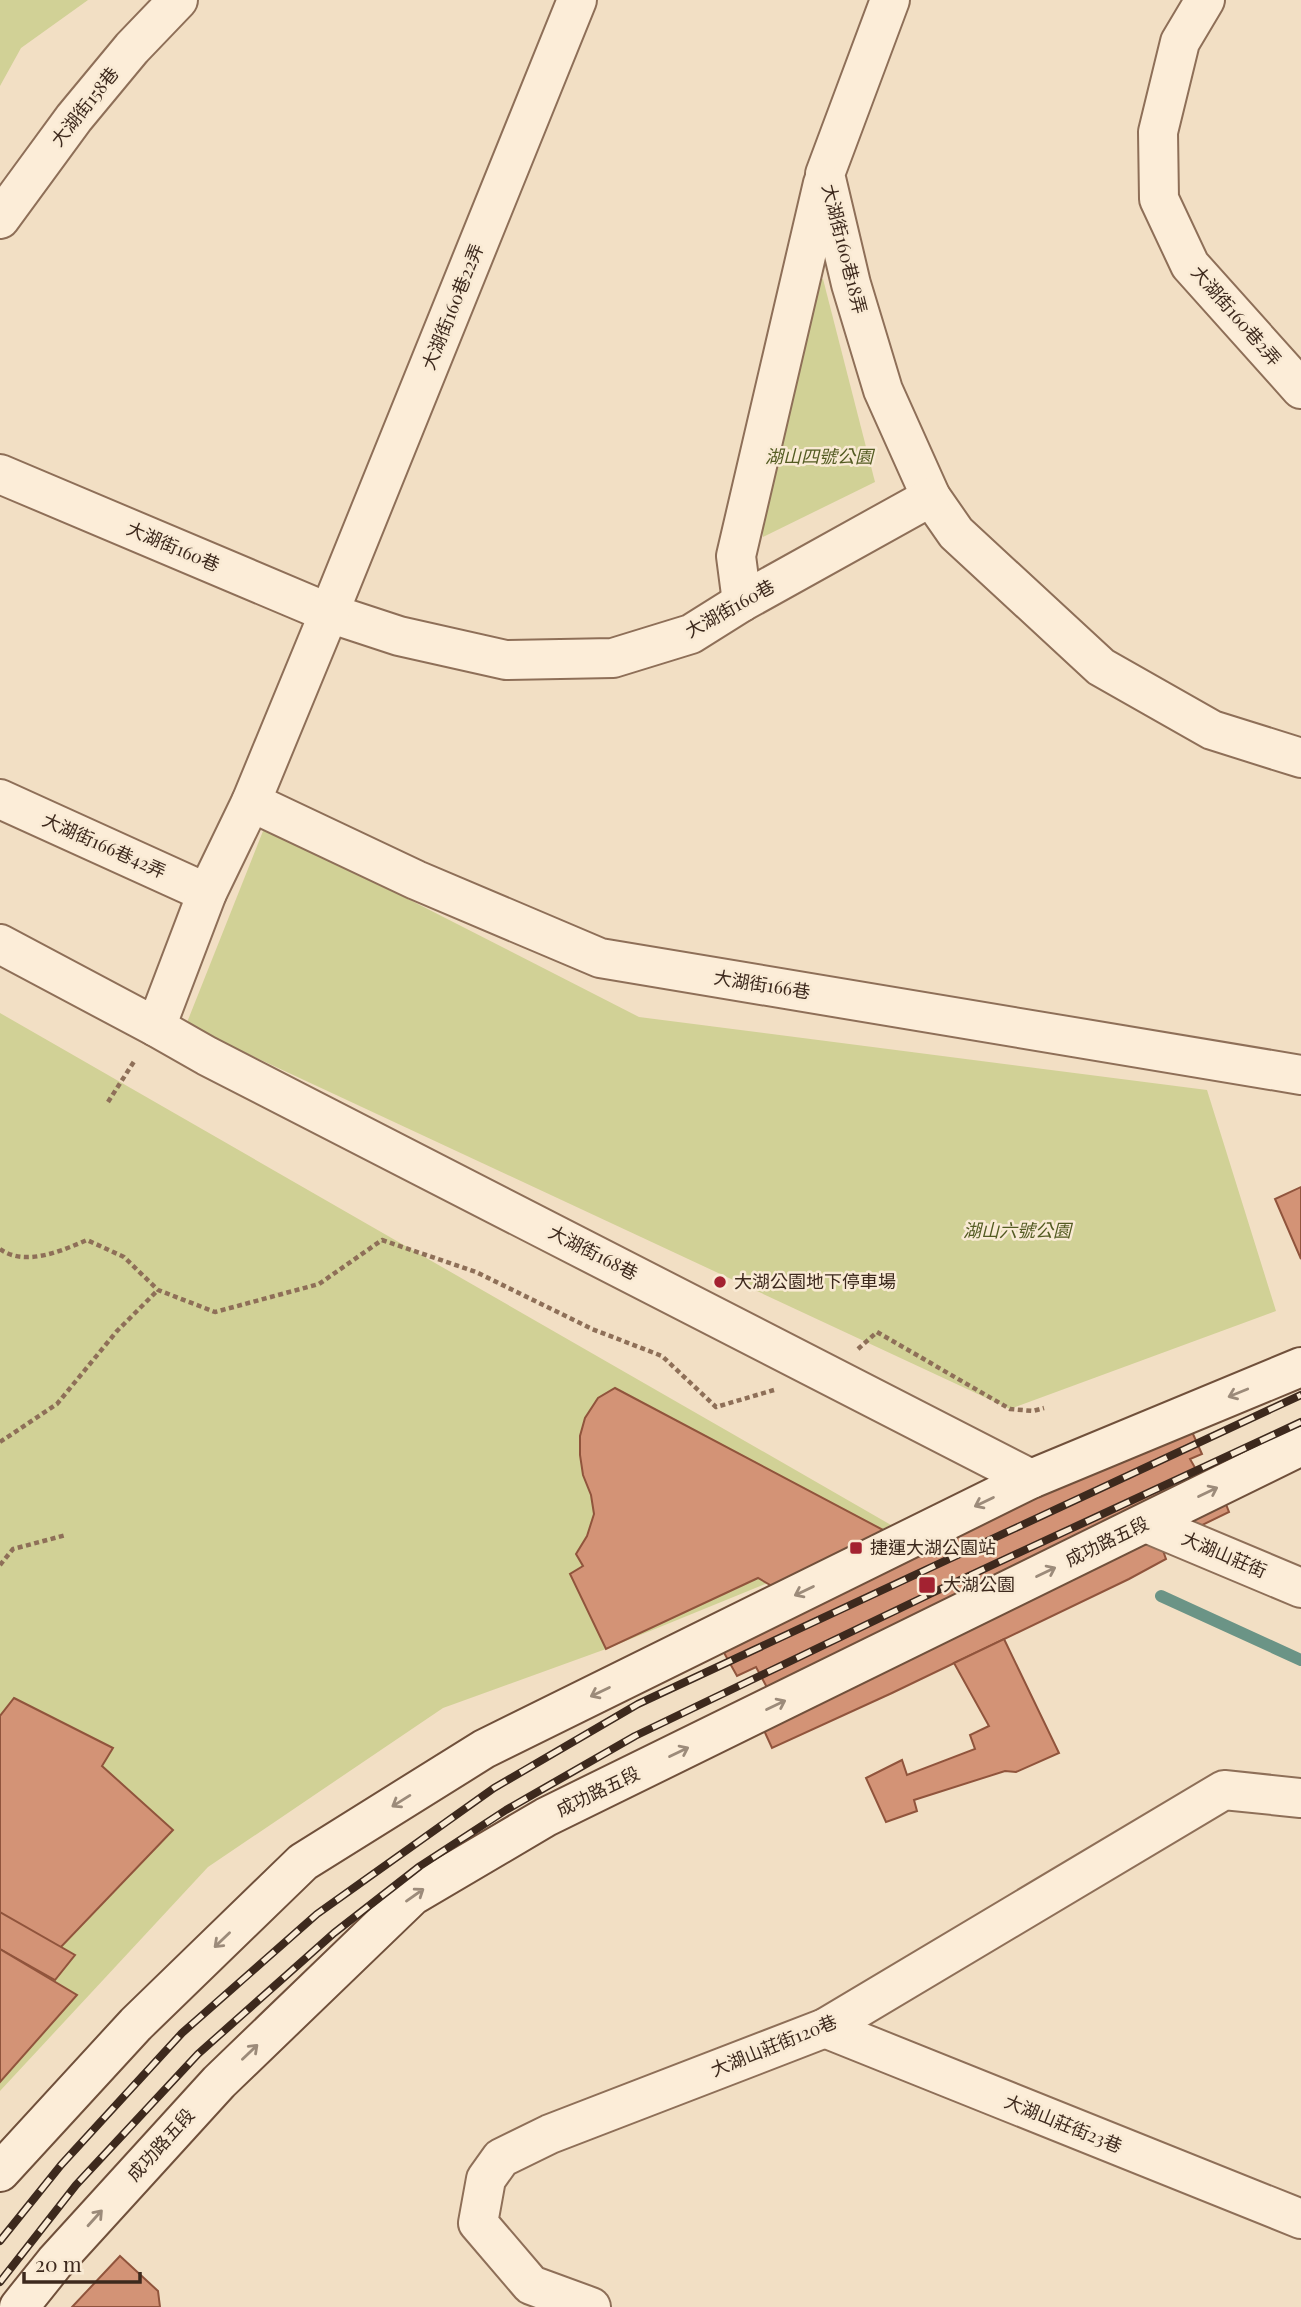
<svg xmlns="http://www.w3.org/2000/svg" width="1301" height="2307" font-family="'Playfair Display','Noto Sans TC',serif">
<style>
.green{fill:#d1d196}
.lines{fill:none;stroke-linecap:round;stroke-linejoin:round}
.stream{stroke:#6b9486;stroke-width:12}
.building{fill:#d39376;stroke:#90543c;stroke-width:2}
.minor-casing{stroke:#8e6f58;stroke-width:42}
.secondary-casing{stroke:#70503b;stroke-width:42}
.path{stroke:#8e6f58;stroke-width:4.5;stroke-dasharray:5 3.5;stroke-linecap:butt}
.minor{stroke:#fcedd8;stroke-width:38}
.secondary{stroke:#fcedd8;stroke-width:38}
.rail-casing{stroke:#3d291d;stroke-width:8}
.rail{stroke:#f9ead4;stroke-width:5;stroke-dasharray:16;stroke-linecap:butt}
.oneway{stroke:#9c8b7a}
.poi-dot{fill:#a32231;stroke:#f9ead4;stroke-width:2.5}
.labels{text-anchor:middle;stroke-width:5;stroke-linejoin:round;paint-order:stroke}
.street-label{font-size:18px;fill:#3d291d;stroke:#f9ead4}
.park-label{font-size:18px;font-style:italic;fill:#535b22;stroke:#f9ead4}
.poi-label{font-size:18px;fill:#3d291d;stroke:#f9ead4;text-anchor:start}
</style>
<rect width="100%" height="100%" fill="#f2dfc4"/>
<g class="green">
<path d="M0,0h88l-67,48 -21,38z"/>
<path d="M811,278l12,1 52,203 -112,55 -2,-36z"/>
<path d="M265,826l374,191 568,73 69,221 -266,98 -824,-384z"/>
<path d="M0,1013l891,512 -116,55 -169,69 -163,59 -235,159 -208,224z"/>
</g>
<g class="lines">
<path class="stream" d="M1161,1596l140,64"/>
</g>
<g class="building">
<path d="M1301,1187v72l-26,-60z"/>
<path d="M615,1388l287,152 -123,50 -21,-12 -152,71 -36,-75 13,-8 -7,-12 11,-18 7,-22 -3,-19 -8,-20 -3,-20v-19l5,-18 13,-20z"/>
<path d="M1188,1423l14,31 -12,5 12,21 12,-6 15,38 -68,33 5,14 -37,20 -237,114 -120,55 -20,-44 19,-9 -15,-28 -19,9 -24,-43z"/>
<path d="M1004,1639l55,114 -43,19 -11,-1 -91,29 3,11 -31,11 -20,-44 36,-18 5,15 68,-26 -5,-14 19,-9 -35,-63z"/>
<path d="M14,1698l99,50 -11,18 71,64 -114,119 -59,-36v-197z"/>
<path d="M0,1912l75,43 -20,25 -55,-31z"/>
<path d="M0,1949l77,46 -77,87z"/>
<path d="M120,2256l38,35 2,16h-88z"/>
</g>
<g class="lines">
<g class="minor-casing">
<g id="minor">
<path d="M890,0l-65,174 26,110 32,106 48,107 25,36 145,134 111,63 89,28"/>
<path d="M1205,0l-25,42 -22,90 1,67 31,66 111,124"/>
<path d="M0,219l74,-101 58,-70 46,-48"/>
<path d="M0,474l329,139 70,23 107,24 107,-2 78,-24 51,-32 189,-105"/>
<path d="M742,602l-6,-46 87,-373"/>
<path d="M0,799l207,94"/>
<path d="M251,802l165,78 184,78 701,117"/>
<path d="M0,944l156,83 51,-134 44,-91 78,-189 248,-613"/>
<path d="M156,1027l51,29 824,423"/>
<path d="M1146,1523l155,65"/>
<path d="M825,2028l476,191"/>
<path d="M591,2307l-60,-22 -53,-62 8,-44 15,-21 49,-24 275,-106 399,-238 77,8"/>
</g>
</g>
<g class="secondary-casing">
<g id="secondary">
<path d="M0,2172l136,-148 167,-162 181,-113 547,-270 270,-112"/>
<path d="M19,2307l36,-45 164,-180 193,-186 134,-79 755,-371"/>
</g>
</g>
<g class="path">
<path d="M108,1102l27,-42"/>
<path d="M0,1249c25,18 61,2 87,-9l37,17 34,33 57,22 104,-28 63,-44 94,32 116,57 70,27 54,51 58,-17"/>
<path d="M858,1349l19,-17 133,77 23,2 11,-3"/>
<path d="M0,1442l57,-38 60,-73 41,-41"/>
<path d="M0,1565l13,-16 53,-14"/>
</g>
<use href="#minor" class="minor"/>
<use href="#secondary" class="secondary"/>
<g class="rail-casing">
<g id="rail">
<path d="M0,2241l61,-76 121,-132 135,-119 177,-126 144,-84 663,-309"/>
<path d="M0,2282l76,-97 122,-131 136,-121 86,-67 86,-56 129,-74 295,-142 371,-172"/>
</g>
</g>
<use href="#rail" class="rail"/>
</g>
<defs><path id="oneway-shaft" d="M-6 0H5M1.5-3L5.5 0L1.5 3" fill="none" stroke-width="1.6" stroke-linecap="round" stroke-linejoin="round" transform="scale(1.75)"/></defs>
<g class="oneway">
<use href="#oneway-shaft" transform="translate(1238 1393) rotate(158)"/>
<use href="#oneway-shaft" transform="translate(1208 1492) rotate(-26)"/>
<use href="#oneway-shaft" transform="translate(984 1502) rotate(154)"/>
<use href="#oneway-shaft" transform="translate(1046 1572) rotate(-26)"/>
<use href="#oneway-shaft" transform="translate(804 1591) rotate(154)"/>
<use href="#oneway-shaft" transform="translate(600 1692) rotate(154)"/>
<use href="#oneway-shaft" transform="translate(776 1705) rotate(-26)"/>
<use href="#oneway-shaft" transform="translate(679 1752) rotate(-26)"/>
<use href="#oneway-shaft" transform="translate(401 1801) rotate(148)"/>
<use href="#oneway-shaft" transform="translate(415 1895) rotate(-35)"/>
<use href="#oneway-shaft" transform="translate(222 1940) rotate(136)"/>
<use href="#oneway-shaft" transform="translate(250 2052) rotate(-44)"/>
<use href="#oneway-shaft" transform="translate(95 2218) rotate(-48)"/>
</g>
<g class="poi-dot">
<circle cx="720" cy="1282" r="7"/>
<rect x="849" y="1541" width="14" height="14" rx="3.5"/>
<rect x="918" y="1576" width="18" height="18" rx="3.5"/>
</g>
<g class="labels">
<g class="street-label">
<text transform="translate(85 107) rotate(-51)" y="6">大湖街158巷</text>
<text transform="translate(844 249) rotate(76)" y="6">大湖街160巷18弄</text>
<text transform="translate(453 307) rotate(-68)" y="6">大湖街160巷22弄</text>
<text transform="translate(1236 316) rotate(49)" y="6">大湖街160巷2弄</text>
<text transform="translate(173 547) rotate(23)" y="6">大湖街160巷</text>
<text transform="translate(730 609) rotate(-29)" y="6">大湖街160巷</text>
<text transform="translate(104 846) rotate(24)" y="6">大湖街166巷42弄</text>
<text transform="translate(762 985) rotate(9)" y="6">大湖街166巷</text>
<text transform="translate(593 1253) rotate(27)" y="6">大湖街168巷</text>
<text transform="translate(1107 1542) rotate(-26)" y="6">成功路五段</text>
<text transform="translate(1224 1555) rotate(23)" y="6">大湖山莊街</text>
<text transform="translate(598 1792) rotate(-26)" y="6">成功路五段</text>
<text transform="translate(774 2046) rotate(-22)" y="6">大湖山莊街120巷</text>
<text transform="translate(1063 2124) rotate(22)" y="6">大湖山莊街23巷</text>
<text transform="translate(161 2145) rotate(-48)" y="6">成功路五段</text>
</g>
<g class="park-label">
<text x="819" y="463">湖山四號公園</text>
<text x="1017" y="1237">湖山六號公園</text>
</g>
<g class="poi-label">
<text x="734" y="1288">大湖公園地下停車場</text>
<text x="870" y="1554">捷運大湖公園站</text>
<text x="943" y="1591">大湖公園</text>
</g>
</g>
<path d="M24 2272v10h116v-10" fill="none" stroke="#3d291d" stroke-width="3.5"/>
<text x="35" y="2272" font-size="21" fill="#3d291d" stroke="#f9ead4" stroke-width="5" paint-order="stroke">20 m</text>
</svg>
